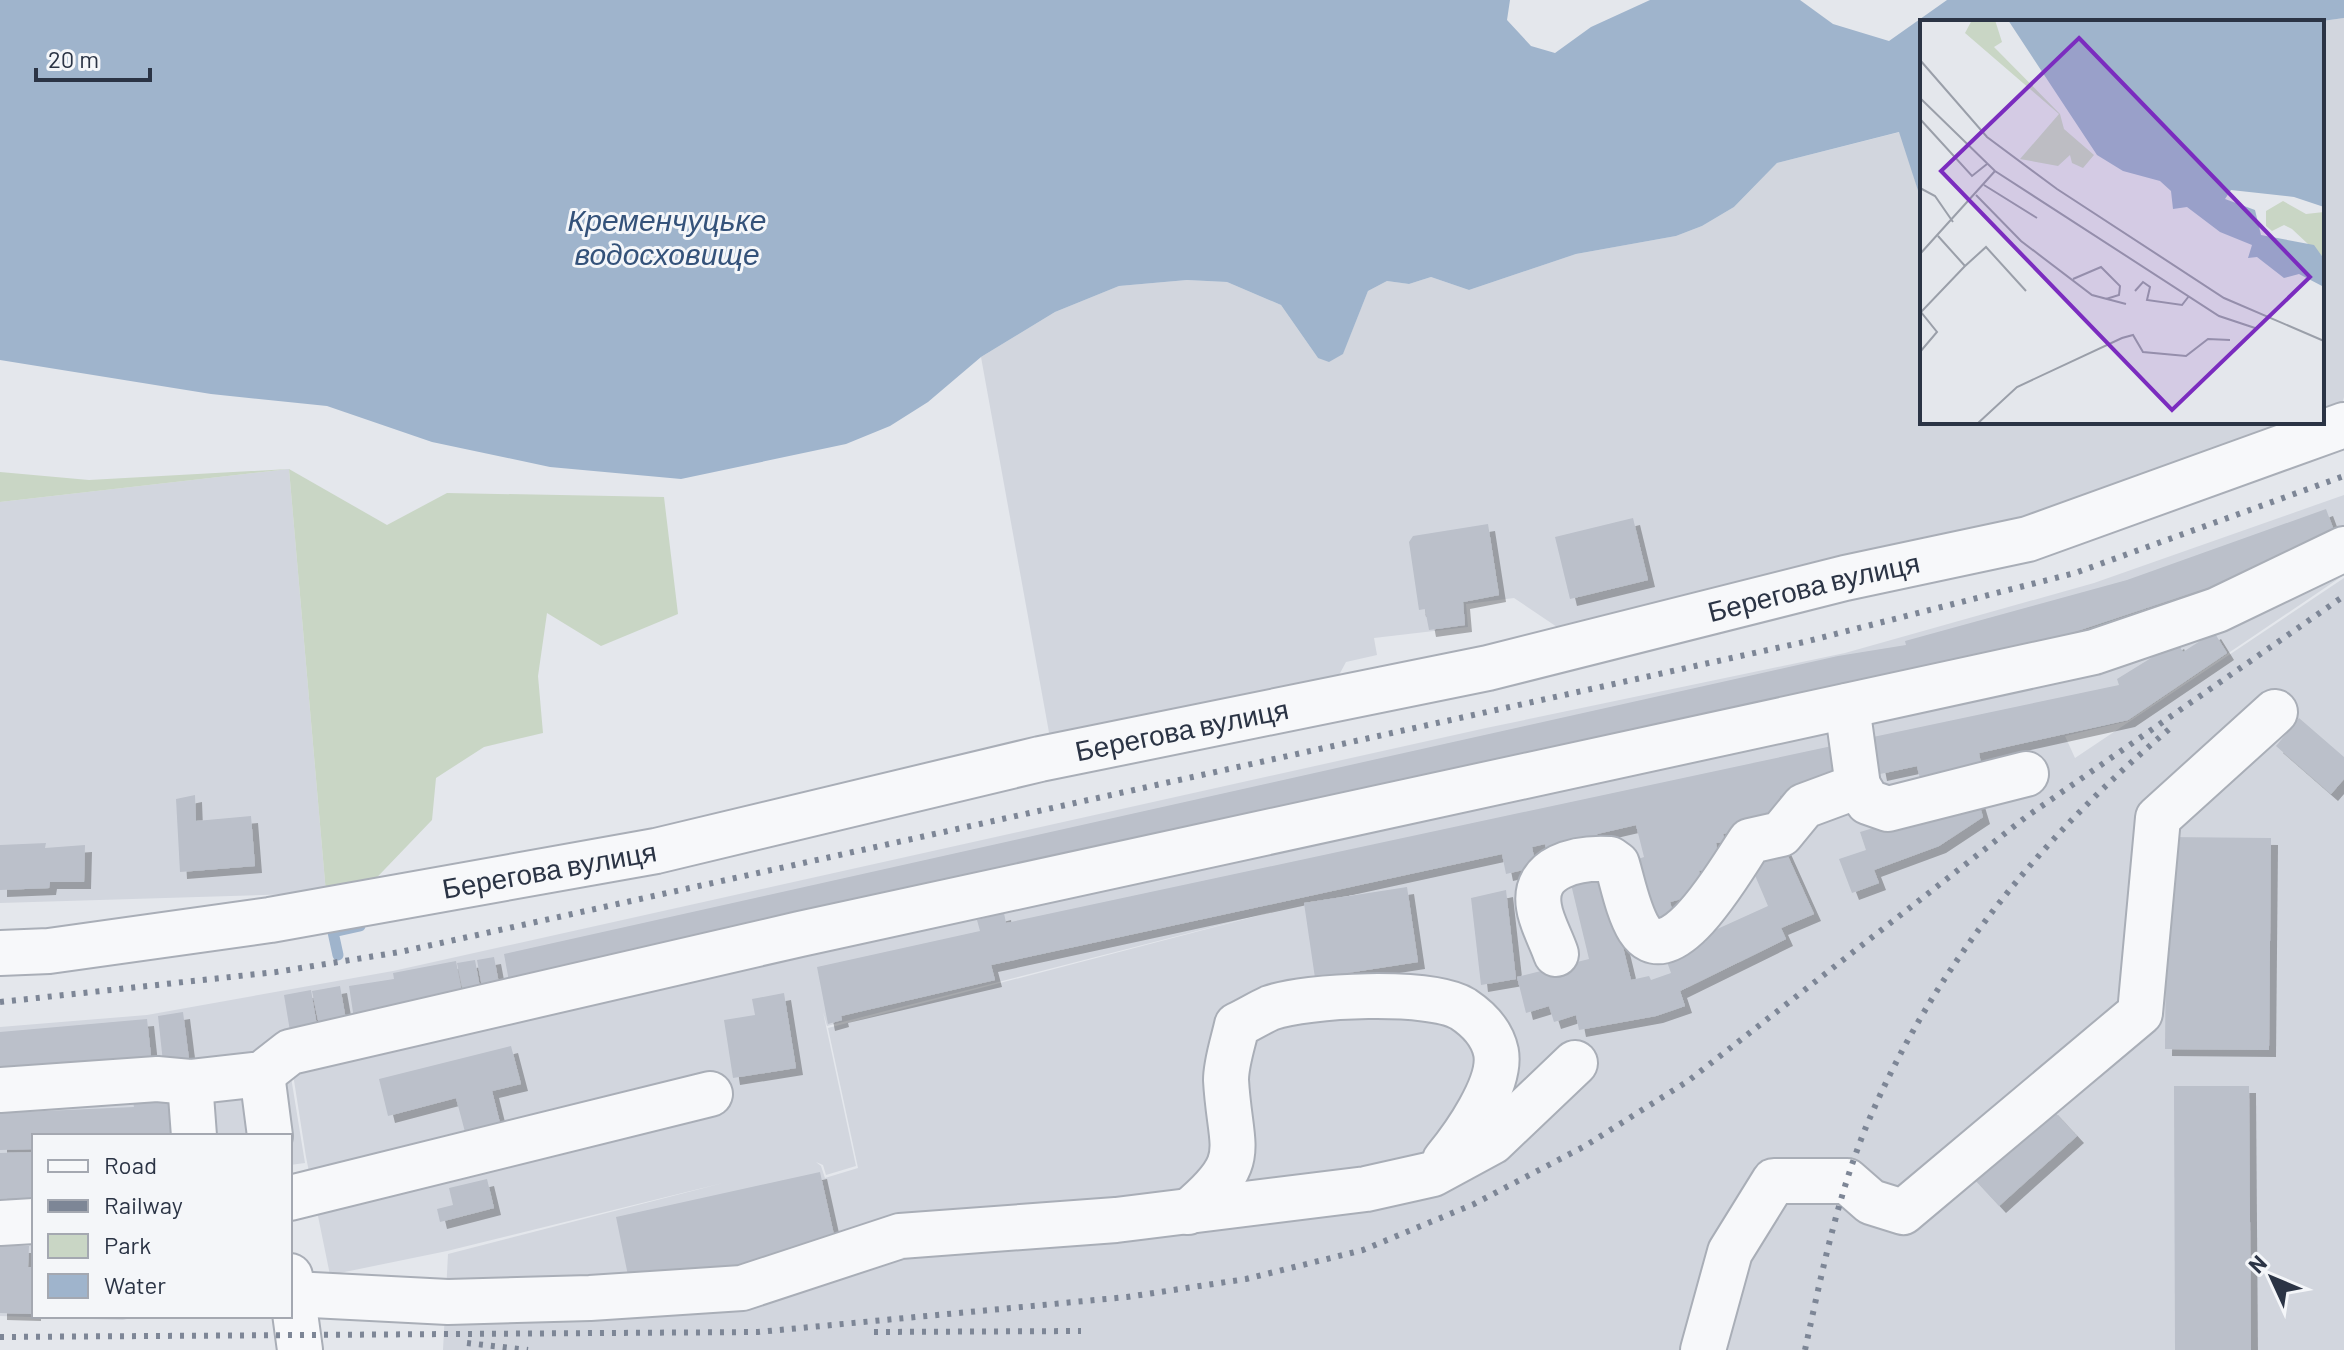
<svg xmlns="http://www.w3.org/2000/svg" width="2344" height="1350" font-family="Barlow,sans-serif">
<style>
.built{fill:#d2d6de;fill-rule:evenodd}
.green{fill:#c9d6c5}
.water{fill:#9fb4cc}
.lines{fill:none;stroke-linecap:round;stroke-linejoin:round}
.stream{stroke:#9fb4cc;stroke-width:11}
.building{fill:#bbc0ca;filter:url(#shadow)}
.minor-casing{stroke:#a9aeb7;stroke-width:48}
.minor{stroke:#f7f8fa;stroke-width:44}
.rail{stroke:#7d8696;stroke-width:6;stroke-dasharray:4 8;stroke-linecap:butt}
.labels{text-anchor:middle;stroke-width:6;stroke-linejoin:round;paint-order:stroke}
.street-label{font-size:28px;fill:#2b3445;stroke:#f4f6f9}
.water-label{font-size:30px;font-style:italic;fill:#34527a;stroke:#f4f6f9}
.inset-road{fill:none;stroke:#9a9fa9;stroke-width:2}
.view{fill:#7b2cbf;fill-opacity:0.15;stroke:#7b2cbf;stroke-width:4}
.inset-edge{fill:none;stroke:#2b3445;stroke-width:4}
</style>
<defs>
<filter id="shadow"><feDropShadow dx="7" dy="7" stdDeviation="0" flood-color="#0004"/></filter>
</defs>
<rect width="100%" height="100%" fill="#e4e7ec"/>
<g class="built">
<path d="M2344,18v379l-3,12 -19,7v-394h-7z"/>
<path d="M1900,132l22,71v219h383l-255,93 -490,114 -46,-31 -48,6 2,23 -94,11 3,17 -31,7 -7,13 -289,63 -69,-381 74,-45 64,-26 68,-6 40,2 54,23 37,53 25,-5 25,-62 19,-10 22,3 22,-7 38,13 107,-36 100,-18 26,-10 32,-19 43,-44z"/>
<path d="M289,469l37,424 -326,10v-401z"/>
<path d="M2344,495v80l-216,146 -63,15 10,22 269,-180v772h-1901l5,-96 275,-71 -276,68 -117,24 -24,-118 -13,-83 451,-106 -454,103 15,92 -15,2v-29h-256v180h104l-15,4 -123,-4v-289l147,-12 246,-44 1093,-243 359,-75 249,-70zM1364,888l-536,140 30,140 -33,10 -4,-12 -5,-4 7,3 3,10 30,-9 -33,-154 4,14z"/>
</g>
<path class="green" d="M289,469l98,56 60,-32 217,4 14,117 -77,32 -54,-33 -9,63 5,57 -59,14 -48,31 -4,42 -71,74 -35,-1 -37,-424 -289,33v-30l89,8z"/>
<path class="water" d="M0,0h1510l-3,20 24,26 24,7 36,-26 59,-27h150l33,24 56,17 58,-41h397v18l-29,4h-393v181l-23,-71 -122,31 -43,44 -32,19 -26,10 -100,18 -107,36 -38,-13 -22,7 -22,-3 -19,10 -25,63 -14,8 -11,-4 -37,-53 -54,-23 -40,-2 -68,6 -64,26 -74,45 -53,45 -38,24 -44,18 -165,35 -131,-12 -118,-25 -105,-36 -116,-12 -211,-34z"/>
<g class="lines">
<path class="stream" d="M338,955l-5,-23 27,-6"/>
</g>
<g class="building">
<path d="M2326,509l13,35 -313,104 -1516,339 -6,-33 1334,-298 68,-11 -1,-4 222,-61z"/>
<path d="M1633,518l15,62 -78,19 -15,-62z"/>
<path d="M1488,524l11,71 -36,7 2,23 -36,5 -4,-21 -6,1 -10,-68 4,-6z"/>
<path d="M2214,632l13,21 -99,67 -149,33 5,27 -61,12 -6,-26 -37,8 -7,-37 246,-52 -2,-6 60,-37 6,10z"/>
<path d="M2299,718l45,39v22l-13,15 -55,-48z"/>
<path d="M1832,746l8,36 -60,14 5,24 -62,14 2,8 -9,1 4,23 -21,5 5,22 -34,9 4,15 -24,4 -15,-61 9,-3 -8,-32 -39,9 4,20 -51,11 -5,-21 -13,3 4,20 -30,7 -4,-20 -511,111 4,15 -154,36 1,4 -14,4 -11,-57 163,-36 -3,-11 27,-7 2,10z"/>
<path d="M195,795l1,26 55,-5 4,50 -75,6 -4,-73z"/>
<path d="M1977,797l6,20 -44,29 -65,24 5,13 -27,10 -13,-34 27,-9 -6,-18z"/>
<path d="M2167,837l104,1 -2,212 -104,-1z"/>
<path d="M46,843l-1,5 40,-3 -1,37h-34l-1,6 -49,2v-45z"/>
<path d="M1782,843l32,71 -33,14 5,11 -106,52 5,15 -29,10 -77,14 -3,-15 -22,7 -5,-16 -23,7 -9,-36 72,-18 -20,-83 35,-7 27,111 18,-4 2,4 20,-7 -5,-14 40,-18 -2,-6 64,-29 -20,-47z"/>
<path d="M1407,887l11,75 -103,16 -11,-75z"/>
<path d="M1506,890l10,89 -35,6 -10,-87z"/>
<path d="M494,957l6,32 -17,3 -6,-32z"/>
<path d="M475,960l6,33 -17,3 -7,-33z"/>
<path d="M456,961l7,37 -109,21 -5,-33 45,-7 -1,-6z"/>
<path d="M340,986l6,34 -27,5 -7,-34z"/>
<path d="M311,990l6,36 -27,5 -6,-36z"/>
<path d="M784,993l12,75 -63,10 -9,-58 31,-5 -3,-16z"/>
<path d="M183,1012l6,47 -26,3 -5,-46z"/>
<path d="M147,1019l4,37 -151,13v-37z"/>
<path d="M511,1046l10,38 -29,7 8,32 -35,9 -9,-34 -68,18 -9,-37z"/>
<path d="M2174,1086h75l2,264h-76z"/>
<path d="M171,1098l2,38h-139v13l-34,1v-37l134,-6 -1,-5z"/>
<path d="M2051,1108l26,28 -78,70 -26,-28z"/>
<path d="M34,1152v46l-34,1v-46z"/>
<path d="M820,1172l16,72 -205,46 -15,-73z"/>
<path d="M487,1179l7,29 -54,14 -3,-13 16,-4 -4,-17z"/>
<path d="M0,1246h29l-1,21h6v47l-34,-1z"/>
</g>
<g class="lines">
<g class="minor-casing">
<g id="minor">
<path d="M1858,786l10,16 20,7 138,-35"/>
<path id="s1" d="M0,953l49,-2 221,-31 386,-69 384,-92 448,-91 357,-90 183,-39 316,-114"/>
<path d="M1556,954c-5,-15 -15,-32 -17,-47 -7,-41 39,-50 71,-48l7,5c6,20 11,47 22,65 32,50 96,-67 111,-88l31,-7 23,-28 54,-20 -11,-80"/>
<path d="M262,1074l8,62"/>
<path d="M190,1082l4,54"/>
<path d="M0,1090l157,-11 33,3 72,-8 28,-22 510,-118 1294,-282 123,-42 127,-61"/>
<path d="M290,1198l420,-104"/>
<path d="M1188,1212c63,-53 42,-60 38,-132 0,-17 7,-37 11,-55 11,-5 22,-12 33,-17 36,-13 161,-19 193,1 15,10 29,24 33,43 6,32 -32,85 -51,108"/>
<path d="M0,1223l34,-2"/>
<path d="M290,1276l10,74"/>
<path d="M293,1294l155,8 142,-4 152,-10 158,-52 216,-16 250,-31 67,-15 59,-32 83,-79"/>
<path d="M1703,1350l27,-98 44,-71h73l24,21 32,10 237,-199 18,-195 117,-106"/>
</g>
</g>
<use href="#minor" class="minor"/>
<g class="rail">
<path d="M0,1002l276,-30 124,-20 1404,-310 271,-69 269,-97"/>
<path d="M874,1332l207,-1"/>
<path d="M0,1337l758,-5 369,-35 119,-18 117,-29 111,-46 111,-58 103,-65 338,-264 318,-221"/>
<path d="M467,1343l61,7"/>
<path d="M1805,1350c16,-74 32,-152 61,-223 66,-158 176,-292 307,-401"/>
</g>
</g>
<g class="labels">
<g class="street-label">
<text dy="10" stroke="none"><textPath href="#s1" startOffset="1852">Берегова вулиця</textPath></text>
<text dy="10" stroke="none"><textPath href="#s1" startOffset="1204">Берегова вулиця</textPath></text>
<text dy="10" stroke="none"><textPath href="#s1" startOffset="556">Берегова вулиця</textPath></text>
</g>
<g class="water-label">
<text x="667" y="231">Кременчуцьке<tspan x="667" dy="34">водосховище</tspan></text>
</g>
</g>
<g transform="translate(1920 20)">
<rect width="404" height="404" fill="#e4e7ec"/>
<path d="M52,0h23l7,22 -8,5 66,67 4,15 30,26 -11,13 -11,-5 -2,-8 -12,11 -38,-7 39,-45 -94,-81zM363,181l23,13 18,-2v47l-32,-30 -8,-4 -12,6 -6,-5v-15z" fill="#c9d6c5"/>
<path d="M88,0h316v187l-30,-10 -63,-7 -6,9 30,11 6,25 53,10 10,14v28l-25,-13 -15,4 -27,-21 -9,1 4,-13 -32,-13 -33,-25 -14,2 -2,-18 -11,-10 -37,-10 -26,-16z" fill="#9fb4cc"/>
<path class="inset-road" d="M0,40l67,77 70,52 167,109 100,43M0,78l75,73 224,145 39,13M0,99l52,57 15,-12M64,165l53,33M0,168l15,8 18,26M56,175l45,46 71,54 34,9M18,216l27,30 21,-19 40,44M0,234l75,-83M153,259l28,-12 19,19 -1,9 -13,4M215,271l8,-9 7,5 -3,13 35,5 7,-9M0,332l17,-20 -16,-20 44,-46M57,404l40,-37 105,-49 11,-3 10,17 43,4 22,-17 22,1"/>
<path class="view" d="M159,18l231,239 -138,133 -231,-239z"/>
<rect width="404" height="404" class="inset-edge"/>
</g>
<rect x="32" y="1134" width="260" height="184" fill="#f4f6f9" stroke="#a4a8b1" stroke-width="2"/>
<rect x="48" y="1160" width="40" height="12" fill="#f7f8fa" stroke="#a4a8b1" stroke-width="2"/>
<text x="104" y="1174" font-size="24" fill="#2b3445">Road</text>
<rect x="48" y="1200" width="40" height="12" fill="#7d8696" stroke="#a4a8b1" stroke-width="2"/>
<text x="104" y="1214" font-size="24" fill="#2b3445">Railway</text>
<rect x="48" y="1234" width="40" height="24" fill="#c9d6c5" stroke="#a4a8b1" stroke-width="2"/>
<text x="104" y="1254" font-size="24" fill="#2b3445">Park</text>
<rect x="48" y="1274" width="40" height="24" fill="#9fb4cc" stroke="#a4a8b1" stroke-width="2"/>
<text x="104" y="1294" font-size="24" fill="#2b3445">Water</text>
<g transform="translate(2272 1278) rotate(314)" stroke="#f4f6f9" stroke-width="6" paint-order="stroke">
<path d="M0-6L14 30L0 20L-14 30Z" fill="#2b3445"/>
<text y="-12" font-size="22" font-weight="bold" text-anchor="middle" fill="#2b3445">N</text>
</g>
<path d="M36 68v12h114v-12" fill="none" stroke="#2b3445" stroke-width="4"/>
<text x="48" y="68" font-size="24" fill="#2b3445" stroke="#f4f6f9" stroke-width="6" paint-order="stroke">20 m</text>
</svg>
